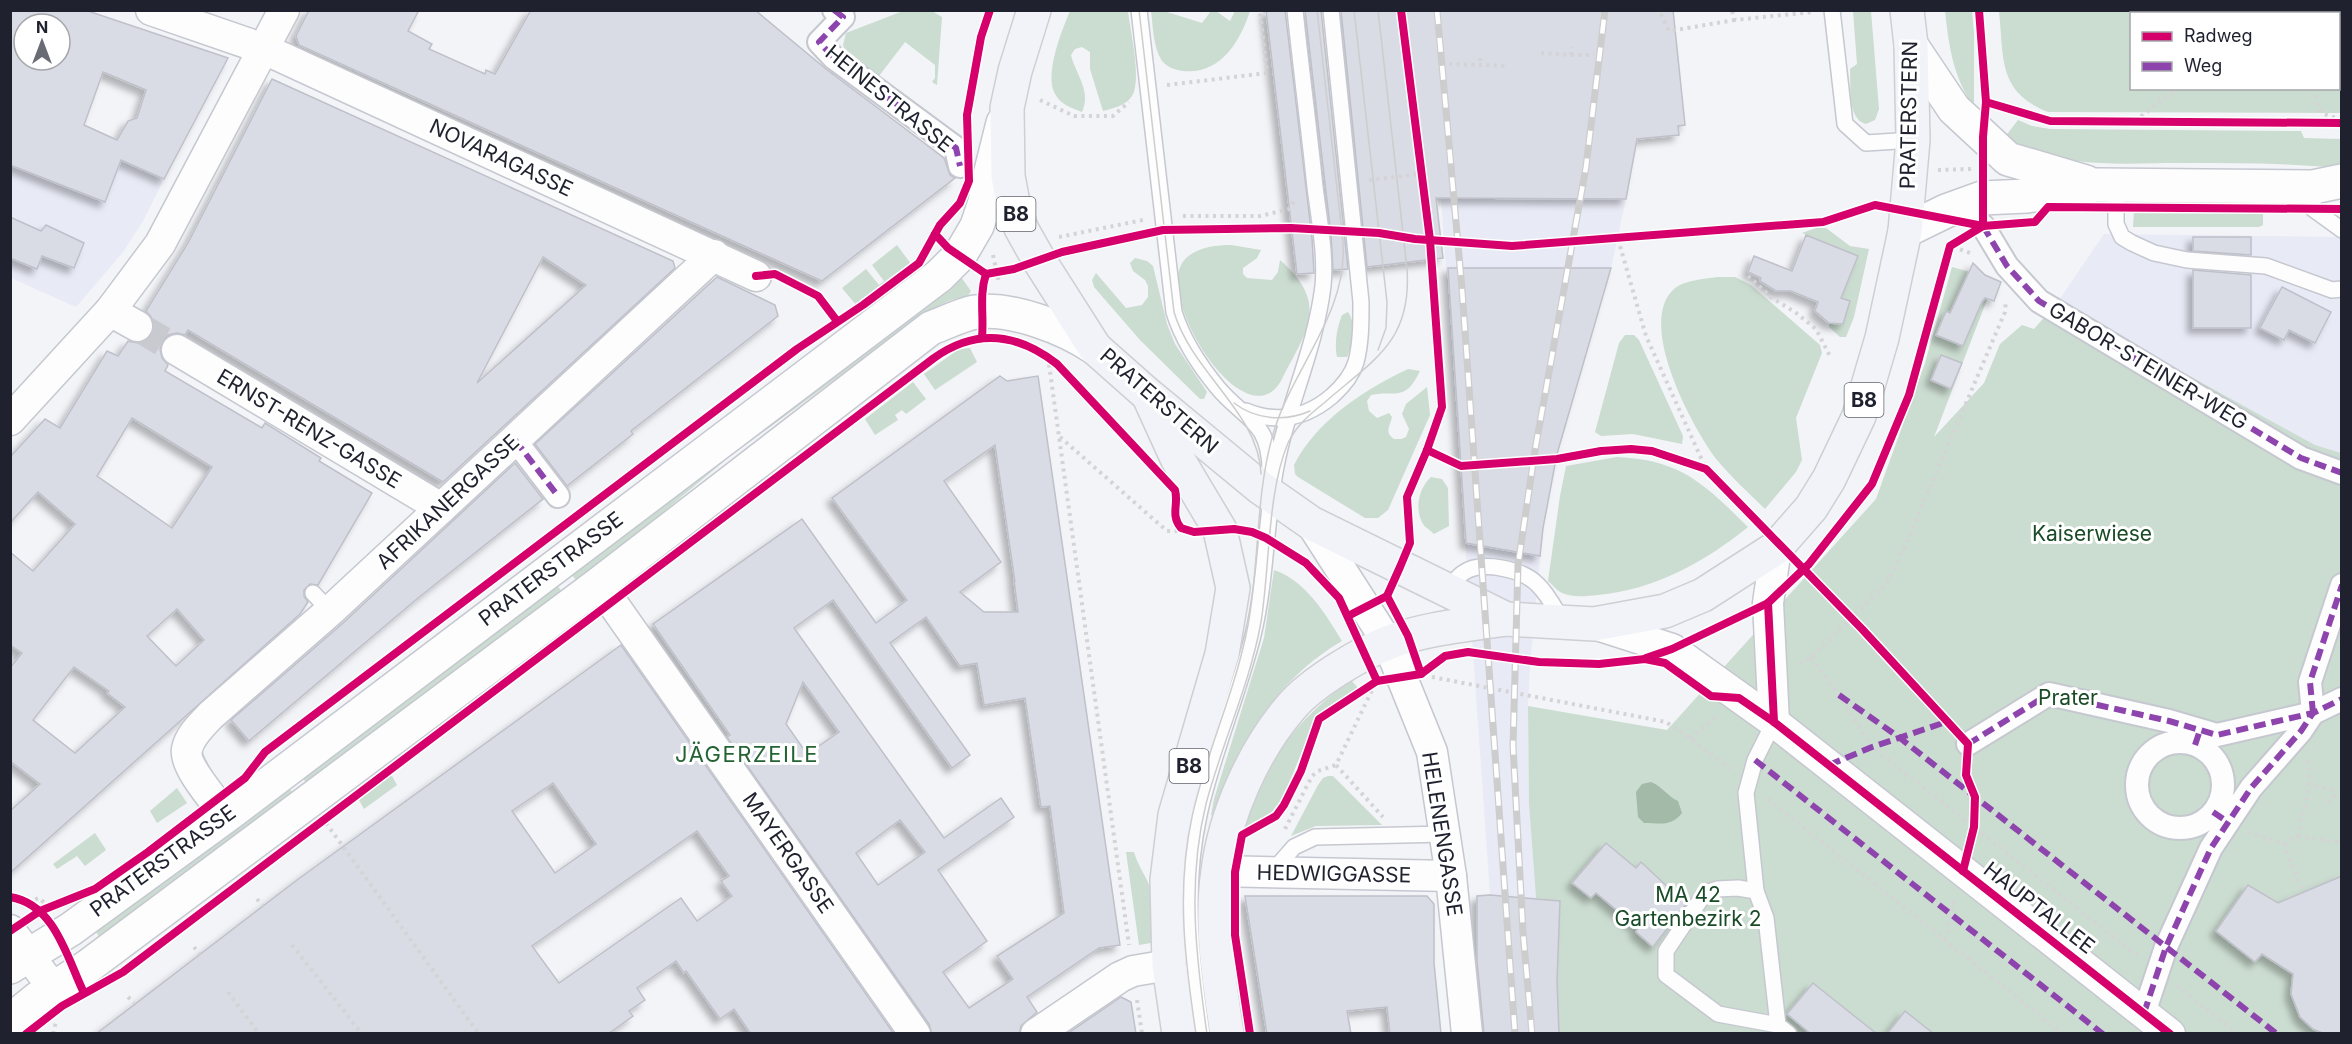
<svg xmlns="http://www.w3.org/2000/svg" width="2352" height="1044" font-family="Inter,sans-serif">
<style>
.built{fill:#e8eaf6}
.green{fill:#cbdcd0}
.water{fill:#a3baa8}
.building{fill:#dadce5;stroke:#bfc0c9;stroke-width:1.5;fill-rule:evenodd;filter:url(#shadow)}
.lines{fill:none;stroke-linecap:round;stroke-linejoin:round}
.minor-tunnel{stroke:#c9cad0;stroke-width:30;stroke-dasharray:30 15;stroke-linecap:butt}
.service-casing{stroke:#c6c8d0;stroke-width:18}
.pedestrian-casing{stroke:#c6c8d0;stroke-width:26}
.minor-casing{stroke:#c6c8d0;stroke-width:33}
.secondary-casing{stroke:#c6c8d0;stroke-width:36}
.primary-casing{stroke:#cecfd3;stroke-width:36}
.path{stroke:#d4d4d6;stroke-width:4;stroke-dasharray:3 4.5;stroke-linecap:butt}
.service{stroke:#fdfdfe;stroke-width:15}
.pedestrian{stroke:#fdfdfe;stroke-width:22}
.minor{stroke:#fdfdfe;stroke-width:30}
.secondary{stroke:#fdfdfe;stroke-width:33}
.primary{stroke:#f2f3f8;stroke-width:33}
.tram{stroke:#cdcdce;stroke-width:1.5}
.rail-casing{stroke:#cdcdce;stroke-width:7}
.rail{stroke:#fff;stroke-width:4.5;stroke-dasharray:14;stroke-linecap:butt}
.quiet{stroke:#8e44ad;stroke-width:6;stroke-dasharray:12 6;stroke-linecap:butt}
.cycleway-casing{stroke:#fff;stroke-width:11}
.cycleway{stroke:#d6006c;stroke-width:8}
.labels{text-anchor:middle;stroke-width:6;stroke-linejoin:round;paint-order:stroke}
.shield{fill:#fff;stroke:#62646d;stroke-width:1.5}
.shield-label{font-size:20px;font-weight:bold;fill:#1f212e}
.street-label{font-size:21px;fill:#1f212e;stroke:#fff}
.park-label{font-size:21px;fill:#194b26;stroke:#fff}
.neighbourhood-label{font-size:22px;letter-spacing:1.5px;fill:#246334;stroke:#fff}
</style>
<defs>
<filter id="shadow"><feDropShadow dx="-5.5" dy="5.5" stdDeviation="3" flood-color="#0004"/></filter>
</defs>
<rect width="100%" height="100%" fill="#f3f4f8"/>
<g class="built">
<path d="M11,115l153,64 -21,42 -20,31 -47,55 -65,-29z"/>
<path d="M1441,198l185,1 -15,69 -53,182 -15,78 -13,138 -2,40 1,98 7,94 24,3 -3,80 2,52h-75l-2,-12 -5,-61v-64l13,-2z"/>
<path d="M2104,234l237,3v216l-26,-8 -258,-142z"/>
</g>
<g class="green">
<path d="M903,11h29l10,6 -5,68 -5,-3 3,-4v-13l-30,-23 -26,34 -34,-25 -2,-6 3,-12z"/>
<path d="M1070,11h58c2,19 14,68 4,85 -7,10 -18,12 -29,15l-13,-42v-17l-8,-5 -7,2 -4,6c4,18 21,36 11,57 -10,-4 -21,-7 -27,-18 -11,-20 7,-64 15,-83z"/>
<path d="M1151,11h13l38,12 9,-12h5l14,10 5,-10h15c-10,31 -30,64 -67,60 -8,-1 -16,-4 -21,-10 -9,-14 -9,-35 -11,-50z"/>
<path d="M1853,11h18l8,98 -4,11 -9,4c-19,-5 -15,-38 -16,-55l7,-5z"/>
<path d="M1945,11h27l2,22v74c-21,-30 -25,-60 -29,-96z"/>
<path d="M2158,11l10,2 -36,1v74h206v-74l-82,-1 3,-3 82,1v102l-293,-1c-51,-20 -44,-55 -49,-101z"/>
<path d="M2018,120l14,6 18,3 251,2 3,7 37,1v29c-53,-5 -106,-5 -159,-5 -61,0 -124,7 -178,-25z"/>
<path d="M2134,211h129v14l-4,2h-126z"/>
<path d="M1816,228h10l24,18 19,3 -15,68 -8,20h-6l-11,-10v-4h14l6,-22 -8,-3 17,-42 -56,-23z"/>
<path d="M897,245l14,19 -54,42 -15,-18 24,-19 13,16 5,-4 -12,-16z"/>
<path d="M1231,245l30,5 -4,8 -14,10v6l4,4 25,2 6,-8 2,-12c51,45 26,71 1,121 -35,59 -121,-75 -100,-116 9,-17 33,-20 50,-20z"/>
<path d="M1135,258l12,3 6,5 14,58 8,20 32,48 -3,7h-4l-60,-59 -46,-53 -2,-7 4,-7 30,35 16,-3 6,-8v-11l-3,-6 -12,-9 -3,-8z"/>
<path d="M1952,267l43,12 -61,158 50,-54 16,-39 22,-19 12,4 23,-26 258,142 26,8v580h-782l-2,-52 3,-80 -24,-3 -7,-94 -1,-98 139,24 209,-231 49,-136z"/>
<path d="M961,277l10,14 -3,5 -17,4 -23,11 -200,147 -127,106 -24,17 -8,-9z"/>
<path d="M1718,277h17l16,8 69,60 2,8 -26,65 6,42 -6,12 -31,37c-16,-16 -34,-32 -48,-49 -25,-33 -81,-137 -43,-171 10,-9 31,-10 44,-12z"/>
<path d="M1348,312c9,14 5,30 -1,45h-10c-3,-13 0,-30 5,-42z"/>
<path d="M1625,335h9l5,5 44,96 -1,8 -49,-10 -32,2 -6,-4 24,-89z"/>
<path d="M970,348l7,14 -42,28 -11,-16 35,-25z"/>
<path d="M1408,369l12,2c-15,31 -23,19 -49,24l-4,6 2,10 8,7 12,-5 3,4c-2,10 -8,15 2,22h7l5,-2 3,-8 -7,-15 4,-10 21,-17 3,28 -42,95 -10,8h-13l-67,-41 -3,-3 -1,-9c23,-45 70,-75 114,-96z"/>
<path d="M913,382l13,17 -20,15 -4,-4 -7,5 3,5 -23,15 -10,-16z"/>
<path d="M1617,457c65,3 87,27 131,70 -43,35 -94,63 -150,68 -12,1 -24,3 -36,-2 -6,-3 -9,-8 -14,-12l12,-85 6,-30z"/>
<path d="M1431,477l11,2 6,9 1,38 -15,8c-3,-3 -9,-7 -11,-10 -9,-16 -4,-36 8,-47z"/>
<path d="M1274,570c32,11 51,43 68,71 -67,39 -104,103 -128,175l-3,-1 3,-16 50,-161z"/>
<path d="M556,583l6,9 -255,192 -5,-7z"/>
<path d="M1351,680l7,8 -42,29 -33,81 -11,14 -28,16c16,-62 55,-111 107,-148z"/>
<path d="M389,776h3l5,9 -33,24 -5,-9z"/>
<path d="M1328,776h5l49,49 -66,1 -25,10 27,-51 5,-7z"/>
<path d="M287,786l7,8 -193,146 -6,-10z"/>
<path d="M177,788l10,15 -30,20 -7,-12z"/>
<path d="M95,833l11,17 -21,16 -8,-10 -20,13 -4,-5z"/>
<path d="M1126,852h8c4,15 14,26 17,39 3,16 0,36 0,52l-12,2z"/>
</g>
<path class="water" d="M1651,782c11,4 16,14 27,19l4,12c-11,14 -22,10 -38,10l-6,-6 -2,-25 6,-8z"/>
<g class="building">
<path d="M10,10h75l143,48 -64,121 -43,-19 -16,42 -95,-37zM24,24h36v36h-36zM103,72l43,18 -9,28 -9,3 -11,19 -33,-15z"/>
<path d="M309,10h110l-11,21 24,13 -3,5 56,25 1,-4 9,4 36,-64h224l71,59 118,89 6,17 5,3 -133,103 -523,-236 -3,-9z"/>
<path d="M1266,10h19l27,228 2,35 -17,1z"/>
<path d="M1305,10h16l27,259 -15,1 -2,-35z"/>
<path d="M1341,10h332l12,115 -7,1 1,9 -42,4 -11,60 -190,-1 7,60 -76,9z"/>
<path d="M272,79l401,182 2,7 -232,214 -255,-152 -3,5 -8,-2 -9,2 -5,6 -3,8 2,9 6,7 -3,6 97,57 3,-5 56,35 -2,3 53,32 -54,92 -8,-1 -6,6v6l4,6 -8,12 -290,259v-62l30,-27 -30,-23v-93l12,-15 -12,-8v-93l23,19 42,-47 -37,-32 -28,31v-66l35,-38 15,9 47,-77 11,5 10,-15 10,2 7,-2 7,-6 2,-10 -3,-8 -5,-6 42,-68zM543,257l43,28 -109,98zM132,418l80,49 -40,61 -75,-52zM177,609l27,31 -28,26 -29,-30zM74,667l35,24 -2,2 18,14 -50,46 -42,-33z"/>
<path d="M10,217l31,14 5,-6 38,18 -10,25 -32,-12 -5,13 -27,-11z"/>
<path d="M1806,235l52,21 -17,42 9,3 -7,23 -14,-1 -14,-12 3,-9 -27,-11h-15l-16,-10 1,-3 -13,-6 6,-16 38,15z"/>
<path d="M2193,237h58v18l-58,-4z"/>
<path d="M1973,263l12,12 16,7 -7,19 -9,-3 -3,4 -19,44 -27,-11 10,-24 4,2z"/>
<path d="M1448,268h163l-54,186 -14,74 -3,28 -74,-13z"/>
<path d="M2193,270l58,5v53h-58z"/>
<path d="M717,277l58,28 3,11 -147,115 2,3 -66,52 -32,-42z"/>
<path d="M2282,287l49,25 -16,31 -26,-13 -5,10 -24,-12z"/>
<path d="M1941,355l21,8 -11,26 -20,-9z"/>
<path d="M1000,376l7,5 31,-5 82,569 -21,3 -72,49 10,15 -16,14 -2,8h-87l-3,-10 -202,-287 3,-2 -77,-111 149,-105 74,104 31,-23 -75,-102zM995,445l20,137 -1,-2 4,32h-34l-24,-20 41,-30 -57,-81zM833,600l119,168 18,-13 -80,-112 36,-26 34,49 17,-3 7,42 41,-7 16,109 9,-1 14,107 -67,43 16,23 -44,29 -26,-36 44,-31 -49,-71 76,-53 -13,-19 -57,40 -150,-210zM803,682l36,50 -32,22 -21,-30zM900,820l25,32 -47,33 -22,-32z"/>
<path d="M515,463l28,36 -125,99 -169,143 -18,-21 111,-96z"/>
<path d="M621,645l273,389h-143l-17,-25 -14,10 -34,-48 -2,2 -8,-12 -39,27 8,12 -16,11 4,5 -25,18h-512l201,-154zM553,783l43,61 -41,29 -43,-62zM697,831l32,45 -8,5 11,15 -35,25 -16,-23 -122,85 -27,-37z"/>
<path d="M1606,843l30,25 5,-6 45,42 -33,43 -17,-15 2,-4 -42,-35 -5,5 -19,-15z"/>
<path d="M2342,876v158h-17l-12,-5 -13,-12 -9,-23 2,-20 -31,-20 -7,8 -39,-31 32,-46 30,18z"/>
<path d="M1490,895l70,6 -3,80 2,53h-75l-7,-74v-64z"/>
<path d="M1245,896h182l7,8v59l7,71h-51l-3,-27 -40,4 4,23h-84z"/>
<path d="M1813,983l40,32 24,19h-66l-24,-20z"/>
<path d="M1121,997l10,5 5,32h-69z"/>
<path d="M1905,1011l29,23h-47z"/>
</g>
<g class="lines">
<path class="minor-tunnel" d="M137,326l40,24"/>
<g class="service-casing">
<g id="service">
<path d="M1139,10l35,302c9,29 25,53 44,76 27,32 52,33 52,83"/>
<path d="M1832,10l13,114 21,19 47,-3"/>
<path d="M2116,186v38l6,13 10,6 22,10 33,7 79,6 66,24 10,-1"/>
<path d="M2313,187v22l29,21"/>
<path d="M1246,411c31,13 60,7 86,-15 10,-9 20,-20 24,-34 5,-19 5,-40 5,-60l-30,-292"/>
<path d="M1447,590c5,-5 10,-13 16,-17 18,-13 59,-4 74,11 11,10 18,25 26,38"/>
<path d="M313,593l17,18"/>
<path d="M1272,872l22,-25 21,-10 130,-3"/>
<path d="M1756,891l-10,-98 9,-33 19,-38"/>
<path d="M1778,1025l-12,-107 -10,-27 -18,-3 -21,1 -12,4 -39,58v24l52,39 60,11 11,9"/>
<path d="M1202,1034c-11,-74 -19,-146 -3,-219 13,-61 39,-119 54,-180 15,-62 12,-126 27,-187 13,-54 36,-105 43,-162 3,-32 -4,-67 -8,-99 -6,-59 -14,-118 -20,-177"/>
</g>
</g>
<g class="pedestrian-casing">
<g id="pedestrian">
<path d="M834,10l9,7 -24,25 15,16 122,90 4,18"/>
<path d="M1983,226l24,40 32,35 262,157 41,15"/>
<path d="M515,440l43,56"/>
<path d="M2313,713l-3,-31 32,-97"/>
<circle cx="2180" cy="785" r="43"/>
<path d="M1968,744l81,-50 120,27 48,14 96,-22 29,-14"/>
<path d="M2144,1013l22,-66 45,-99 40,-60 50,-57 12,-18"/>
</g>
</g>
<g class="minor-casing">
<g id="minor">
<path d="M151,10l113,39 492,227"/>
<path d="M110,311l27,15"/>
<path d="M177,350l264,158"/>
<path d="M10,420l100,-109 50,-67 124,-234"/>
<path d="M1311,523l77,120 44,109 19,124 16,158"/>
<path d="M599,584l316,450"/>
<path d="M1594,624l78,25 102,73 396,312"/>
<path d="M1774,722l-6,-119 8,-55"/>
<path d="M226,816c-11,-15 -43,-51 -39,-67 3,-14 15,-24 24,-34l119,-104 384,-356"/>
<path d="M1217,871l234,5"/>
<path d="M10,930l43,58"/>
<path d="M1036,1034l84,-57 13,-6 36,-6"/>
</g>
</g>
<g class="secondary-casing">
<g id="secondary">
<path d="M1911,45l43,64 54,50 78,23"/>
<path d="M1905,231l41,-20 36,-13 45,-2 70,-11 216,2 29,-6"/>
<path d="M10,967l61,-38 155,-113 713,-540 21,-21 17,-29 8,-24 4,-23 14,-56"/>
<path d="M10,1021l27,-22 50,-32 512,-383 332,-256c14,-5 29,-13 44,-16 37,-5 90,16 120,36"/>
</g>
</g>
<g class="primary-casing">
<g id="primary">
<path d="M1034,10l-19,61 -8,37 1,68 5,27 8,25 18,32 56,88 52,46 114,94 50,35 195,96 88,5 71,-13 38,-16 73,-47 35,-40 18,-29 30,-63 23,-78 23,-107 8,-91 -2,-95 -4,-35"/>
<path d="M1151,401l26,57 43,72 13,58 -11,66 -47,161 -8,65 2,85 10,69"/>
<path d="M1227,1034c-8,-54 -17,-109 -9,-163 7,-57 36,-121 73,-164 20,-24 70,-54 99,-65 36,-14 77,-17 116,-23"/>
</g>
</g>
<g class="path">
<path d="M2306,10v4"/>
<path d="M1732,11l3,9 77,-8"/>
<path d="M1661,14l8,17 66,-11"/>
<path d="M1541,53l30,2 1,-8"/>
<path d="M1571,55h23"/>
<path d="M1480,58v7"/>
<path d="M1449,64l60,2"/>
<path d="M1167,85l100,-12 -7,-61 11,-2"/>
<path d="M2314,88l7,25 21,7"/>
<path d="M1040,100l34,16h39l16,-14"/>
<path d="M2135,121l43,-33"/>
<path d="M1938,170l34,-1"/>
<path d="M1369,180l52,-6"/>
<path d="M1183,216h77l29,-7 7,-11"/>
<path d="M1059,237l84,-17"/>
<path d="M1618,239l28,97 60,133"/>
<path d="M1946,244l24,9"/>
<path d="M993,255l6,28"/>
<path d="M1748,276l24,22 23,14 21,17 15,29"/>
<path d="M1048,357l81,588"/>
<path d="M1060,437l107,94h19"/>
<path d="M1811,658l28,37 33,52 266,209"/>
<path d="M1799,663l12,-5 76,-75 12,-23 106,-248 1,-12"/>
<path d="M1432,677l234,45 24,16 41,32"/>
<path d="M1375,684l-39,81 47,52"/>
<path d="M1690,738l28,-22"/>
<path d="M2308,785l24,5 3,8 -8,5"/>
<path d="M1768,799l295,235"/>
<path d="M326,823l153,211"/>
<path d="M1285,829l27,-53 6,-5 18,-6"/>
<path d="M2248,832l36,12 13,-8c6,-24 17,-53 10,-78"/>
<path d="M2298,836l44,7"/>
<path d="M2284,844l19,48"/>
<path d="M257,899l6,7"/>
<path d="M22,906l5,-4 12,-4 10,9"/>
<path d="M1945,940l9,-40"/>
<path d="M292,945l70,89"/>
<path d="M194,947l6,7"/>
<path d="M2177,986l61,48"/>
<path d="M228,992l31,42"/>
<path d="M128,997l6,6"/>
<path d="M1137,1000l5,34"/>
<path d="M53,1034l3,-13"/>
</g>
<use href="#service" class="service"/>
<use href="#pedestrian" class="pedestrian"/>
<use href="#minor" class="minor"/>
<use href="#secondary" class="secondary"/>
<use href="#primary" class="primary"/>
<g class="tram">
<path d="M1139,10l35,302c18,61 85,101 87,162"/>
<path d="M1354,10l33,292 -1,26 -8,22"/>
<path d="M1234,403c22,17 51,19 76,8"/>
<path d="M1196,1034c-11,-73 -20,-144 -4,-217 14,-65 44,-127 56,-192 12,-64 7,-132 26,-194 20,-65 74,-118 69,-189l-26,-232"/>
<path d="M1207,1034c-11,-77 -20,-153 -1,-230 16,-61 44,-120 55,-182 9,-55 6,-129 27,-179 8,-17 21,-28 36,-40 49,-43 88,-61 83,-134l-29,-259"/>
</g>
<g class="rail-casing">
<g id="rail">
<path d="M1437,10l25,279 53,745"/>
<path d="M1532,1034l-9,-102 -10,-186 5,-181 17,-115 51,-283 19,-157"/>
</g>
</g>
<use href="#rail" class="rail"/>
<g class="quiet">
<path d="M834,10l9,7 -24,25 15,16 122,90 4,18"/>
<path d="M1983,226l24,40 32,35 262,157 41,15"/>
<path d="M515,440l43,56"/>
<path d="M1839,695l61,43 377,296"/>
<path d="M2313,713l-3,-31 32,-97"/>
<path d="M1968,744l81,-50 120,27 48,14 96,-22 29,-14"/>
<path d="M2195,745l5,-15"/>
<path d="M1755,760l348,274"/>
<path d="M1829,765l43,-18 77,-26"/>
<path d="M2213,812l15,10"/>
<path d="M2144,1013l22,-66 45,-99 40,-60 50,-57 12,-18"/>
</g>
<g class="cycleway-casing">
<g id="cycleway">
<path d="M1979,10l7,92 -3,35v89"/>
<path d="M1986,102l64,19 292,2"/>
<path d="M935,234l13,14 38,26c-7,21 -2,41 -4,64"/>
<path d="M986,274l28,-5 48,-17 101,-22 128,-2 88,5 36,6 97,7 311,-24 52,-17 108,21 52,-4 13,-15 294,2"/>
<path d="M756,276l19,-2 43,22 19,25"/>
<path d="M1427,450l34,16 96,-7 44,-8 30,-2 21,2 54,18 156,160 106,115 -2,31 9,22 -1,30 -11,44"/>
<path d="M1387,596l21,40 13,38"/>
<path d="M1768,603l6,119"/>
<path d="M1348,616l39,-20 13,-29 10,-24 -3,-46 20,-47 15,-43 -12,-167 -29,-230"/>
<path d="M1646,658l26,-9 96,-46 41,-39 63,-80 37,-89 41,-149 33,-20"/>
<path d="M10,897c45,7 57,61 74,96"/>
<path d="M10,931l30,-20 55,-22 53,-37 97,-74 20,-26 532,-403 66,-44 56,-42 21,-38 20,-22 9,-22 -2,-66 14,-78 9,-27"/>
<path d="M26,1034l36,-28 61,-34 811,-614c42,-30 83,-25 123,6l118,126c4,14 -5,25 6,38l13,4 40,-3 18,3 14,6 40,25 33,35 38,83 44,-7 24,-18 23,-4 71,10 60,2 46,-5 20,4 46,33 28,2 35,24 396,312"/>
<path d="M1250,1034l-15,-99v-63l7,-37 34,-19 8,-11 17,-34 18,-52 58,-38"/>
</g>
</g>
<use href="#cycleway" class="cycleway"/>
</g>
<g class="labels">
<g class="shield">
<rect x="996.5" y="197" width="39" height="34" rx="4.5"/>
<rect x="1844.5" y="383" width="39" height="34" rx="4.5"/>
<rect x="1169.5" y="749" width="39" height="34" rx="4.5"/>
</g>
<g class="shield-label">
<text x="1016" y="221">B8</text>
<text x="1864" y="407">B8</text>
<text x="1189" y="773">B8</text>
</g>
<g class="street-label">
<text transform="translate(889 99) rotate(39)" y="7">HEINESTRASSE</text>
<text transform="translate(1909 115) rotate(-89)" y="7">PRATERSTERN</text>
<text transform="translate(501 158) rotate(25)" y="7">NOVARAGASSE</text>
<text transform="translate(2148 366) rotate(31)" y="7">GABOR-STEINER-WEG</text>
<text transform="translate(1159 401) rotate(41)" y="7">PRATERSTERN</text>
<text transform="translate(309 429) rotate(31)" y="7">ERNST-RENZ-GASSE</text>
<text transform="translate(448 502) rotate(-43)" y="7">AFRIKANERGASSE</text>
<text transform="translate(551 569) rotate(-37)" y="7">PRATERSTRASSE</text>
<text transform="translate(1442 834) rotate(81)" y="7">HELENENGASSE</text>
<text transform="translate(788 853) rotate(55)" y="7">MAYERGASSE</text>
<text transform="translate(163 861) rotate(-36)" y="7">PRATERSTRASSE</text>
<text transform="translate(1334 874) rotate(1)" y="7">HEDWIGGASSE</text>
<text transform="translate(2039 908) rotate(38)" y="7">HAUPTALLEE</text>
</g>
<g class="park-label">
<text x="2092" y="541">Kaiserwiese</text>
<text x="2068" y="705">Prater</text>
<text x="1688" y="902">MA 42<tspan x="1688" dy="24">Gartenbezirk 2</tspan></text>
</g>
<g class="neighbourhood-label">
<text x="747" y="762">JÄGERZEILE</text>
</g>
</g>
<rect width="2352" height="1044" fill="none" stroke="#1f212e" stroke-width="24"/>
<rect x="2130" y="12" width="210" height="78" fill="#ffffff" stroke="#a5a6ab" stroke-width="1.5"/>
<rect x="2142" y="32" width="30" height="9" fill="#d6006c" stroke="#a5a6ab" stroke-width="1.5"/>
<text x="2184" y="42" font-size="18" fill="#1f212e">Radweg</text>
<rect x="2142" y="62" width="30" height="9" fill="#8e44ad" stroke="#a5a6ab" stroke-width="1.5"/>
<text x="2184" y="72" font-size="18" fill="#1f212e">Weg</text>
<g transform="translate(42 42)"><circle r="28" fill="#ffffff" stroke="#a5a6ab" stroke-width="1.5"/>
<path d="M0-4.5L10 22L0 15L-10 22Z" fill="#696b75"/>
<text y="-9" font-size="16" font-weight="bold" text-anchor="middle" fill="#1f212e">N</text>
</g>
</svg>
